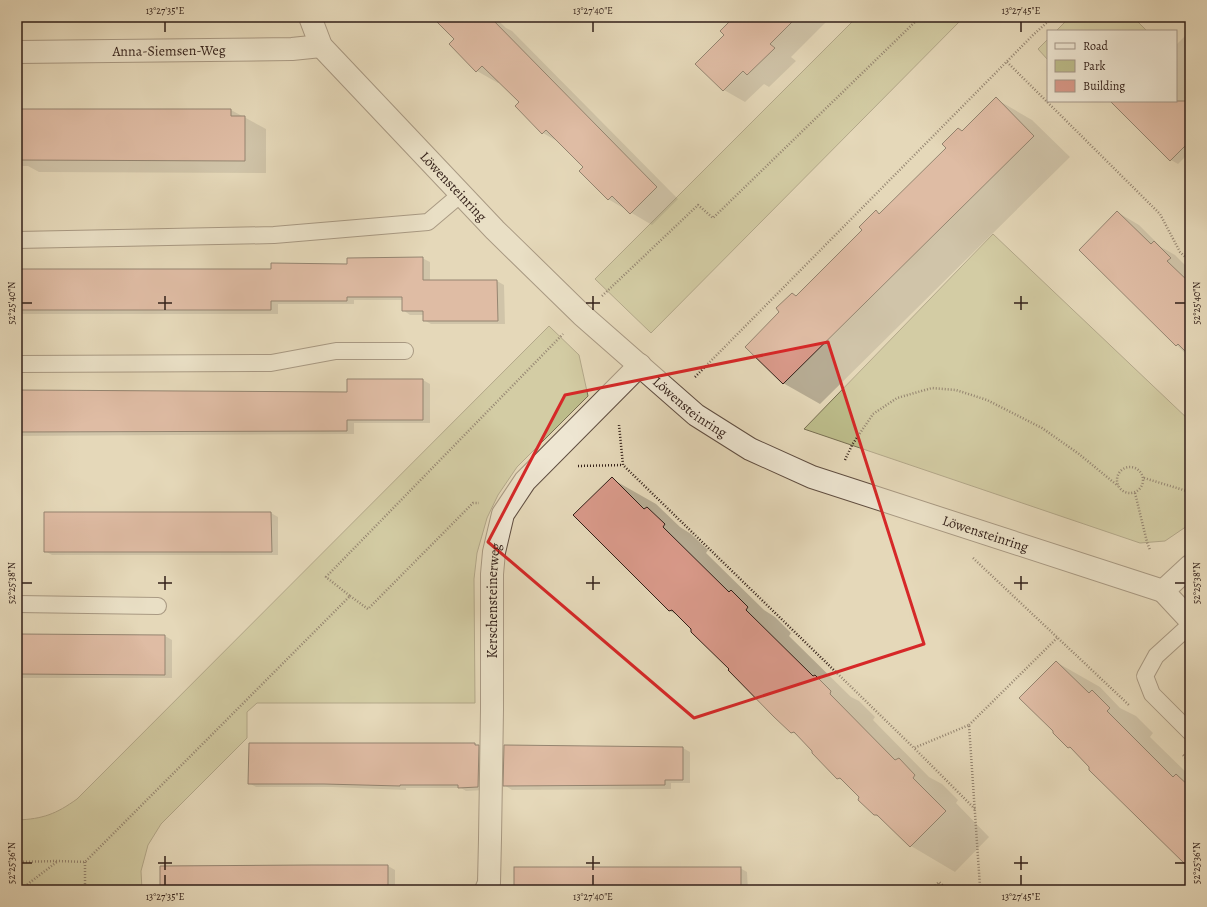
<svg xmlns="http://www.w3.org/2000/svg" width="1207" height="907" font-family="Alegreya,serif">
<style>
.green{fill:#bcbc8a;stroke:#776e51}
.shadow{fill:#0003}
.building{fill:#d89989;stroke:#321f18}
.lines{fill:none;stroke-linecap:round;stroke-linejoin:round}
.lane-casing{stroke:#5f4d40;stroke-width:18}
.street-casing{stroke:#5f4d40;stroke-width:24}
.path{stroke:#321f18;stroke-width:2.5;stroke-dasharray:1 2;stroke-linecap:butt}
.lane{stroke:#eee6d2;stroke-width:16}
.street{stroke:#eee6d2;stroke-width:22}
.marked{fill:none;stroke:#d62828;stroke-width:3;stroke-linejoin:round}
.ticks{fill:none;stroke:#321f18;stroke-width:1.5}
.labels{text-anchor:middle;stroke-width:3;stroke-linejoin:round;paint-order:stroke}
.street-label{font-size:14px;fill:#321f18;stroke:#eee6d2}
.neatline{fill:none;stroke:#321f18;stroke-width:1.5}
.ticks-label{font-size:10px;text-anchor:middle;fill:#321f18}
</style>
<rect width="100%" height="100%" fill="#e5d8b9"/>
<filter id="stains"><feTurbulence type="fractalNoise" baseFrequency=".005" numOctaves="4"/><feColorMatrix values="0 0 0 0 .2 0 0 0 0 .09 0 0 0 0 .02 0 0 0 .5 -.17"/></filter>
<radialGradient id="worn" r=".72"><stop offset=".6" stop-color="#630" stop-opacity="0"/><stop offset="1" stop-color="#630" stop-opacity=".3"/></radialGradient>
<g class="green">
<path d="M857,17h107l-313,316 -56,-54z"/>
<path d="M1070,17h63l14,14h-91z"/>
<path d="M1048,39v21l-10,-11z"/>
<path d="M993,234l197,187v103l-25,17 -25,2 -336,-114z"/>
<path d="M549,326l30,29 9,41 -71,71 -19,28 -11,23 -10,35 -3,26 1,124h-218l-10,9v26l-86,86 -13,21 -7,26 1,19h-125v-70c26,-1 39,-6 60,-21z"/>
</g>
<g class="shadow">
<path d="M432,17h63l11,11 6,3 166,168 -26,26 -44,-26 -23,-32 -23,-23 -19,-11 -27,-27 4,-4 -20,-20 -2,1 -21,-12 -21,-32z"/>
<path d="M743,17h97l-6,5 -5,-3 -38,38 5,4 -27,26 -5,-3 -19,18 -21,-12z"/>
<path d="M1190,31v121l-12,12 -7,-4 -55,-59h60v-56z"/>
<path d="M996,99l36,21 38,37 -250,247 -37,-21 14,-86 67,-67 12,-19 4,3z"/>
<path d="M17,110h214l35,19v44l-227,-1 -11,-6h-9l-2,-2z"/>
<path d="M1117,212l22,13 22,22 14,8 15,15 -2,4 2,2v82l-110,-108z"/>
<path d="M422,258l8,4v19h67l7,4 1,39h-74l-7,-4v-5h-14l-7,-5v-10h-49v4h-76v10h-261v-44h255l75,-5z"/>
<path d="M423,380l7,4v39h-76v11l-337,2v-45l331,2z"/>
<path d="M612,479l44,25 24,23 11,7 17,16 -2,3 58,57 11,7 16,16 -2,3 62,61 8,4 16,16 -2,3 56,57 13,7 16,16 -2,3 33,34 -34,35 -44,-26 -29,-27 -7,-4 -15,-19 -15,-14 -7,-4 -38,-41 -8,-5 -100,-103 -13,-13 -9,-5z"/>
<path d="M45,513h226l7,4v38h-226l-7,-4z"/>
<path d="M17,635l148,1 7,4v38h-155z"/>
<path d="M1056,662l44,25 20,21 16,8 17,17 -3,4 40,39v92l-115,-117 -6,-4z"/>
<path d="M475,744l11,7 -1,39 -19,1 -5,-3h-55v2l-74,-3h-76l-7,-4z"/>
<path d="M683,748l7,4v31h-19v6l-159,1 -8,-5z"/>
<path d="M388,866l7,4v20h-234z"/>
<path d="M740,868l7,4 1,18h-233z"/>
</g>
<g class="building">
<path d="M432,17h58l167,170 -27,27 -18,-18 -4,4 -29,-29 4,-4 -37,-37 -4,4 -27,-28 4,-4 -37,-36 -6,6 -27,-28 5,-5z"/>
<path d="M734,17h63l-27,27 5,4 -28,27 -4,-4 -20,20 -28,-27 29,-29 -4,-4z"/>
<path d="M996,97l38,39 -251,248 -38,-37 34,-35 -3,-4 16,-15 4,3 66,-66 -3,-3 17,-17 3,4 67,-66 -4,-4 16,-16 4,3z"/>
<path d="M1110,101h80v40l-20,20z"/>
<path d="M17,109h214v7h14v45l-228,-1z"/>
<path d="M1117,211l34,33 3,-3 17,17 -4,3 23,22v73l-12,-12 -2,2 -97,-96z"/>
<path d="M423,257v23h74l1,41h-75v-10h-21v-14h-55v4h-76v9h-254v-41h254v-6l76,1v-6z"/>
<path d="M347,379h76v41h-76v11l-330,1v-42l330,2z"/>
<path d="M612,477l32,32 3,-2 18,17 -2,3 66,65 2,-2 17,17 -2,3 67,66 2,-1 16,16 -1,3 65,66 4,-2 16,17 -2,3 33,33 -36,36 -33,-32h-3l-16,-15 1,-3 -19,-19 -3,1 -25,-26v-2l-18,-19 -3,1 -17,-16 -46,-47 1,-1 -38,-37v-3l-19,-19 -3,1 -96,-96z"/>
<path d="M44,512h227l1,40h-228z"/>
<path d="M17,634l148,1v40l-148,-1z"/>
<path d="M1056,661l33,32 3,-3 18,18 -3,3 66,66 3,-3 14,13v82l-101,-99v-3l-19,-20 -2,1 -15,-15v-2l-34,-33z"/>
<path d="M249,743h226v2h4l-1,42 -20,1v-3h-58v1l-76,-2h-76z"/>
<path d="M504,745l179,2v33h-18v5l-162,1z"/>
<path d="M312,865h76v25h-228v-24z"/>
<rect x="514" y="867" width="227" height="23"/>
</g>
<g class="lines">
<g class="lane-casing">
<g id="lane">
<path d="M17,240l257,-5 154,-13 33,-28"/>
<path d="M17,364l254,-1 65,-12h69"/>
<path d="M17,604l141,2"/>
<path d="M1190,625l-34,31 -11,20 7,18 38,38"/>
</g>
</g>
<g class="street-casing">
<g id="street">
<path id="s1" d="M310,17l11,29 174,184 87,85 114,100 54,34 62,28 351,114 27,-25"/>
<path id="s2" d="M17,52l275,-3 29,-3"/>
<path d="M1163,591l27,29"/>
<path id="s3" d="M486,890l3,-7 1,-44 2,-130v-135l2,-22 9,-38 22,-33 115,-116"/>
</g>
</g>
<g class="path">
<path d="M21,24v-7"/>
<path d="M1007,62l153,152 20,38 10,9"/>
<path d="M602,296l96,-91 15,13 207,-201"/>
<path d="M695,377l338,-342 20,-18"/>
<path d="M619,425l4,40 291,283"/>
<path d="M845,460l7,-15 21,-31 24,-16 35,-10 24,2 31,10 55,28 37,26 39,32"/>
<path d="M578,466l45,-1"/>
<circle cx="1130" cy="480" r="13"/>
<path d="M1144,478l46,14"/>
<path d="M1135,493l12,49 3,8"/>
<path d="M973,558l157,148"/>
<path d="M350,596l18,13 105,-106h6"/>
<path d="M969,725l88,-87"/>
<path d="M1183,755l7,7"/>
<path d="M975,809l-61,-61 55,-23 11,162 -3,3"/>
<path d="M17,862l41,-1 27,1 265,-266 -24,-19 237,-243"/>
<path d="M85,862v28"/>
<path d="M20,890l38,-29"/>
<path d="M931,890l8,-8 9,8"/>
</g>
<use href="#lane" class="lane"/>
<use href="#street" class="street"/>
</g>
<path d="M0 0H1207V907H0ZM828,342l96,302 -230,74 -206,-176 77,-147z" fill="#e5d8b9" fill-opacity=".55" fill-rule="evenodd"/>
<path class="marked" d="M828,342l96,302 -230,74 -206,-176 77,-147z"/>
<path class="ticks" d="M165,22v10M593,22v10M1021,22v10M165,296v14M593,296v14M1021,296v14M22,303h10M158,303h14M586,303h14M1014,303h14M1175,303h10M165,576v14M593,576v14M1021,576v14M22,583h10M158,583h14M586,583h14M1014,583h14M1175,583h10M165,856v14M593,856v14M1021,856v14M22,863h10M158,863h14M586,863h14M1014,863h14M1175,863h10M165,875v10M593,875v10M1021,875v10"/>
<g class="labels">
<g class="street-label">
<text dy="5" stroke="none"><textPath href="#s2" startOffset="152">Anna-Siemsen-Weg</textPath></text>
<text dy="5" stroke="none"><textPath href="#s1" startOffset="224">Löwensteinring</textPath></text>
<text dy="5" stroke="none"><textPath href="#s1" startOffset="548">Löwensteinring</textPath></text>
<text dy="5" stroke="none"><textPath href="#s1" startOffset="872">Löwensteinring</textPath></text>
<text dy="5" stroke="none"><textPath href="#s3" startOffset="290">Kerschensteinerweg</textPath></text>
</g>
</g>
<rect width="1207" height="907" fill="none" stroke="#e5d8b9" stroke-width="44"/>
<rect x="1047" y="30" width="130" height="72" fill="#eee6d2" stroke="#a39688"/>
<rect x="1055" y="43" width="20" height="6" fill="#eee6d2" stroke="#a39688"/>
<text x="1083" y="50" font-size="12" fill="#321f18">Road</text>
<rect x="1055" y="60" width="20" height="12" fill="#bcbc8a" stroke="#a39688"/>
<text x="1083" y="70" font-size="12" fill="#321f18">Park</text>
<rect x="1055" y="80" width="20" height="12" fill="#d89989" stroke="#a39688"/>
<text x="1083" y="90" font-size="12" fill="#321f18">Building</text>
<rect x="22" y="22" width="1163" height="863" class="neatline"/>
<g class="ticks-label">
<text x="165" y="14">13°27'35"E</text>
<text x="593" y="14">13°27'40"E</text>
<text x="1021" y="14">13°27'45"E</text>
<text transform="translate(11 303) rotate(-90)" y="4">52°25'40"N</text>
<text transform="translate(1196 303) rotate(-90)" y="4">52°25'40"N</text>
<text transform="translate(11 583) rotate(-90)" y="4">52°25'38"N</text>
<text transform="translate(1196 583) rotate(-90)" y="4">52°25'38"N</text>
<text transform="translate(11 863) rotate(-90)" y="4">52°25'36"N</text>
<text transform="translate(1196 863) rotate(-90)" y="4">52°25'36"N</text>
<text x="165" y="900">13°27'35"E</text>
<text x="593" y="900">13°27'40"E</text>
<text x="1021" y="900">13°27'45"E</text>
</g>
<rect width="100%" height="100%" filter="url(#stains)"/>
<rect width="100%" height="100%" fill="url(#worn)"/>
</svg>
